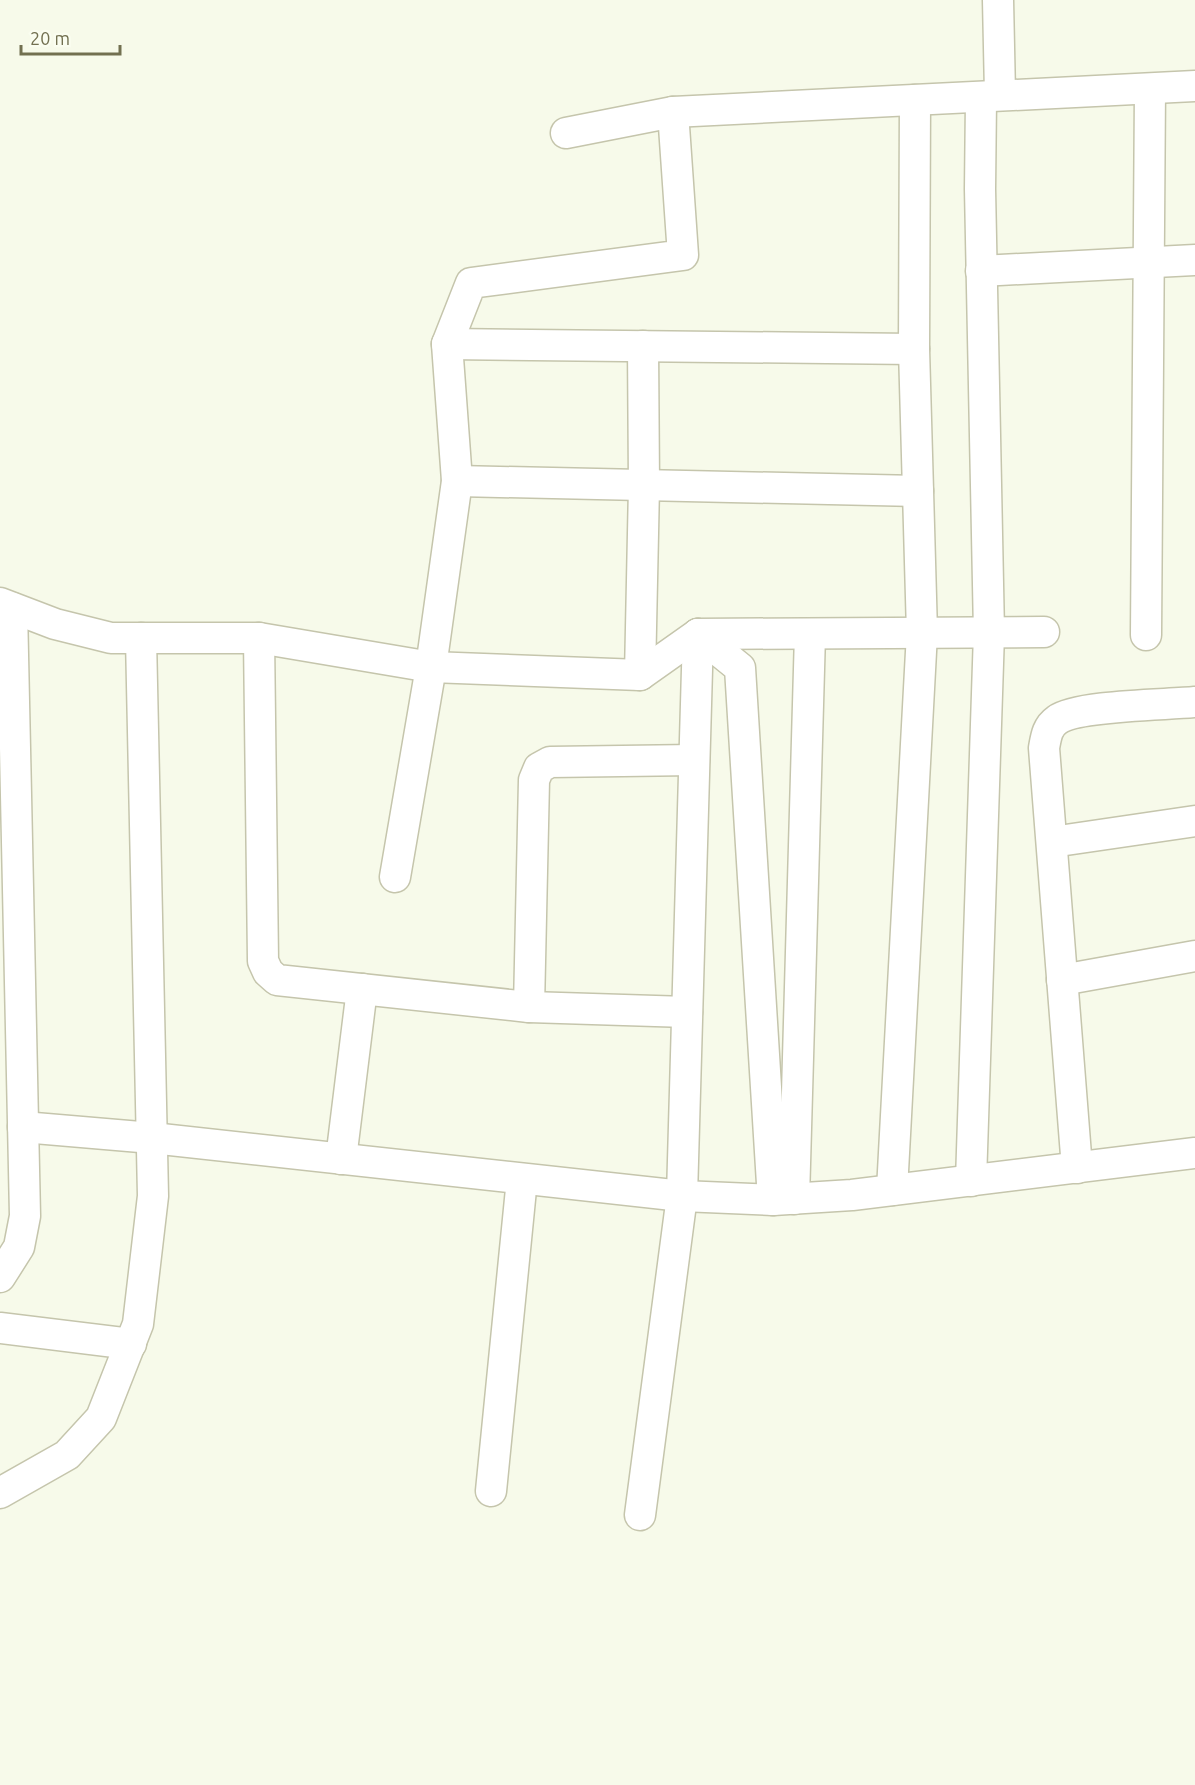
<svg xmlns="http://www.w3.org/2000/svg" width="1195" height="1785" font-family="Ubuntu,sans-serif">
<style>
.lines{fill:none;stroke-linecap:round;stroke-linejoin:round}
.street-casing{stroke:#c5c5ac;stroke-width:33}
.street{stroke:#fff;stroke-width:30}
</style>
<rect width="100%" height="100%" fill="#f7faea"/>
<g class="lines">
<g class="street-casing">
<g id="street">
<path d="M998,0l2,94"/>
<path d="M566,133l107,-21 522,-26"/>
<path d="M981,271l214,-11"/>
<path d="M447,344l467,5"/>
<path d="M457,481l461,10"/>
<path d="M0,603l55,21 56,14h148l172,29 209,8 58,-41 346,-2"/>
<path d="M698,634l42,34 33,532"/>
<path d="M1146,635l4,-546"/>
<path d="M259,638l4,323 5,11 9,8 252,27 158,5"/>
<path d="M640,675l4,-189 -1,-140"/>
<path d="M1052,842l143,-21"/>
<path d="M395,877l36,-210 26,-186 -10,-137 24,-61 212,-28 -10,-143"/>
<path d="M1062,980l133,-24"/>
<path d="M529,1007l5,-227 5,-12 11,-6 144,-2"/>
<path d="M23,1127l129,11 530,58 91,4 79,-5 343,-42"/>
<path d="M341,1159l21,-170"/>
<path d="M1077,1168l-33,-420c2,-11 3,-21 13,-28 20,-15 110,-15 138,-18"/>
<path d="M971,1181l18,-548 -9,-444 1,-90"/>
<path d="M892,1190l30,-557 -8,-284 1,-249"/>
<path d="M794,1199l16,-565"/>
<path d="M0,1277l19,-30 6,-31 -13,-608"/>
<path d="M0,1328l131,16"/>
<path d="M491,1491l31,-312"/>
<path d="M0,1493l67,-38 34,-37 37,-94 15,-128 -12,-558"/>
<path d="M640,1515l42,-319 16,-562"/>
</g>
</g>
<use href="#street" class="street"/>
</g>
<path d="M21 45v9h99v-9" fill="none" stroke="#727050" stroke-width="3"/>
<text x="30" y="45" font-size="18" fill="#727050" stroke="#fafdf0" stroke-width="4.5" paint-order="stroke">20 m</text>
</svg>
